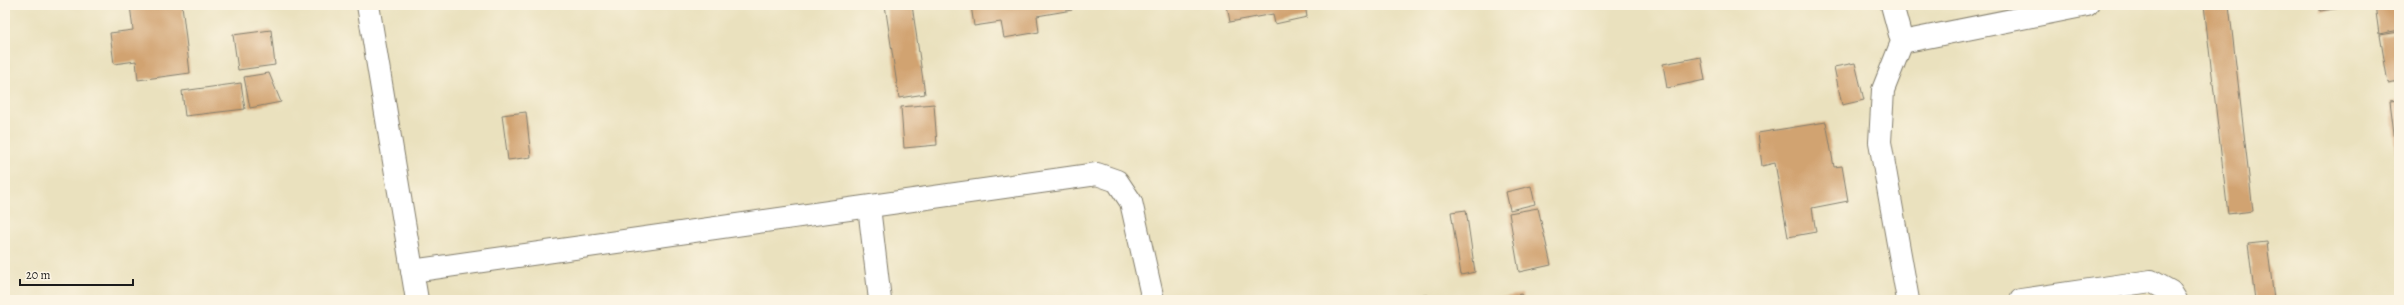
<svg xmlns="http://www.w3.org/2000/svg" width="2404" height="305" font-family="Alegreya,serif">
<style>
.building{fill:#d1a371}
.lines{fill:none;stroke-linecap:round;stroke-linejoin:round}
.minor-casing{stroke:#837e6d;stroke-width:24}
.minor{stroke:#fff;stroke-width:22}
</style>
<rect width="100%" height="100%" fill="#fcf5e5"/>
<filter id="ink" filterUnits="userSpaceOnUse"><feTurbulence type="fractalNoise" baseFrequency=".025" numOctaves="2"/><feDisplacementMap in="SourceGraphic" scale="8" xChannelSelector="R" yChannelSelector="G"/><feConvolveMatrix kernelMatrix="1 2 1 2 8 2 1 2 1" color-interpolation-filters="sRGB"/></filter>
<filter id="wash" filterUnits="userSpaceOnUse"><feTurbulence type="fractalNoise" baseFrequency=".012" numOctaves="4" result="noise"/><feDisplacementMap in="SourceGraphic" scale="16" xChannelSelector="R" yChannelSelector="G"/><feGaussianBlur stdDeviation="0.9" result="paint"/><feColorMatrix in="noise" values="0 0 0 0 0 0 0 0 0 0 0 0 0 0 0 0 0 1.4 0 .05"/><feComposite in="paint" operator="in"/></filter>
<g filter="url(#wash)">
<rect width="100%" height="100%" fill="#eae1be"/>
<g id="blocks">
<g class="building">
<path d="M130,5h52l8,68 -52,7 -2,-19 -22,3 -4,-31 23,-3z"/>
<path d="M885,5h27l13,89 -26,4z"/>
<path d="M971,5h101v5l-35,6 2,16 -35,6 -3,-16 -27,4z"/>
<path d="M1227,5h78l2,12 -32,7 -2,-10 -43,8z"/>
<path d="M2204,5h25l24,206 -25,3z"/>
<path d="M2320,5h21v3l-21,3z"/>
<path d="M2375,5h21l3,25 -20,4z"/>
<path d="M271,30l4,35 -37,5 -5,-35z"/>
<path d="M2399,32v49l-11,2 -8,-48z"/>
<path d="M1701,57l4,23 -38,8 -4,-24z"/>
<path d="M1855,63l9,37 -22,5 -8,-38z"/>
<path d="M269,73l12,29 -31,6 -6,-31z"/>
<path d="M241,83l4,26 -60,7 -3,-25z"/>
<path d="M2399,100v66h-1l-8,-65z"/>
<path d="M934,104l3,41 -33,3 -3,-41z"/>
<path d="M526,112l5,45 -23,3 -6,-45z"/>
<path d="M1826,122l8,45 8,-1 6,35 -36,7 4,24 -28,5 -13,-74 -13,3 -4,-33z"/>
<path d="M1531,186l4,18 -25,6 -4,-18z"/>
<path d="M1538,208l13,57 -32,7 -10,-59z"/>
<path d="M1466,210l9,62 -14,3 -10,-63z"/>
<path d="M2267,242l7,58h-19l-7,-56z"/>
<path d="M1522,294l1,6h-31v-1z"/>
<path d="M1427,295l1,5h-15v-4z"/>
<path d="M2122,295l1,5h-26z"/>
</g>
</g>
</g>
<g filter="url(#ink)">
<use href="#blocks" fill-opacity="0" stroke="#837e6d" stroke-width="1"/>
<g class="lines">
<g class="minor-casing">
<g id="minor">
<path d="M368,5l49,295"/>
<path d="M1892,5l10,37 -19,48 -3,52 28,158"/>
<path d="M1902,42l185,-37"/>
<path d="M869,207l11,93"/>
<path d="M412,271l685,-97 20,7 14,21 22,98"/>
<path d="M2021,300l130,-19 20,11 5,8"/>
</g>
</g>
<use href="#minor" class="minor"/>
</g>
</g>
<rect width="2404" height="305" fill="none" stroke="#fcf5e5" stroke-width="20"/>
<path d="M20 279v6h113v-6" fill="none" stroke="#1c1c1c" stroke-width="2"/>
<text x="26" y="279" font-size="12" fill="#1c1c1c" stroke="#fcf5e5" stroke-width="3" paint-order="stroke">20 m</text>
</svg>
